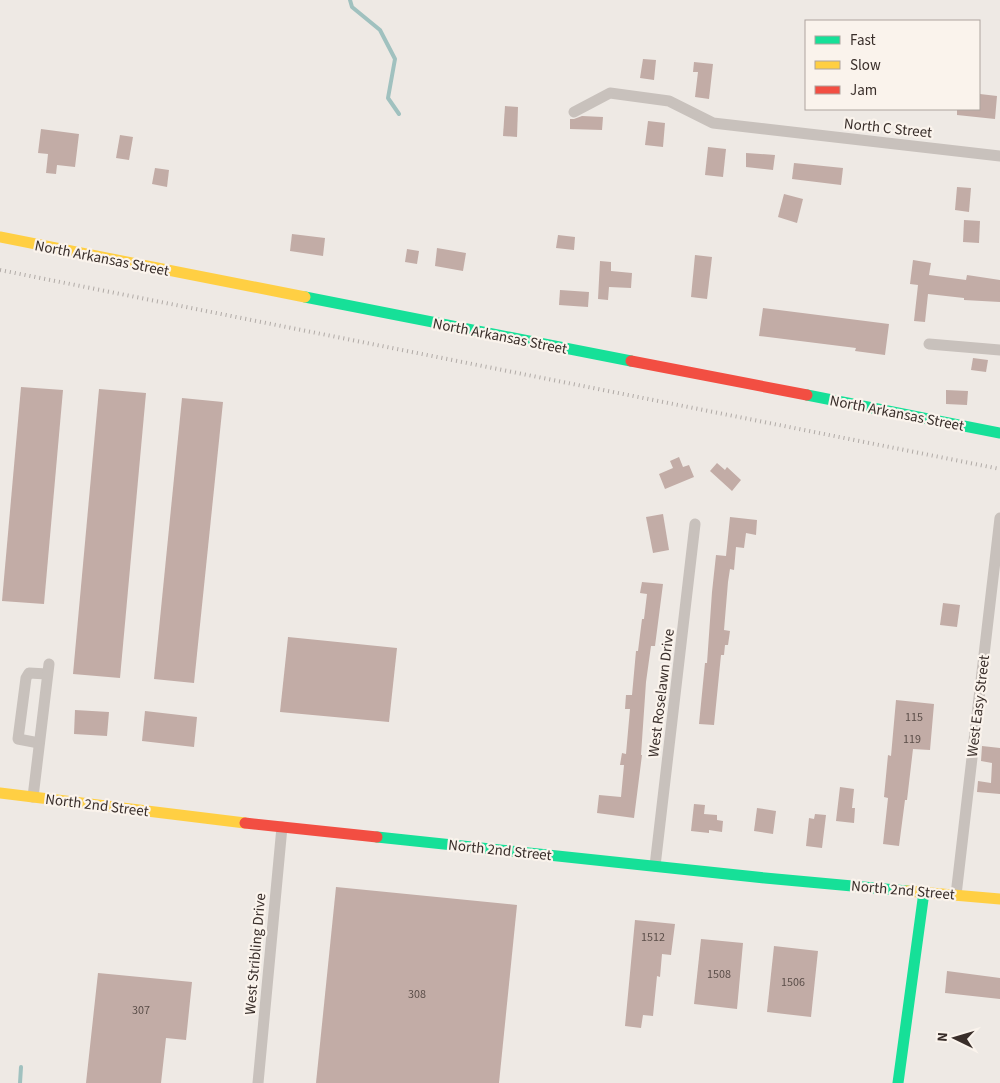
<svg xmlns="http://www.w3.org/2000/svg" width="1000" height="1083" font-family="'Source Sans 3',sans-serif">
<style>
.lines{fill:none;stroke-linecap:round;stroke-linejoin:round}
.stream{stroke:#a0c1bf;stroke-width:4}
.building{fill:#c2aca6}
.street{stroke:#c8c1bc;stroke-width:11}
.fast{stroke:#16e098;stroke-width:11}
.slow{stroke:#ffcf43;stroke-width:11}
.jam{stroke:#f24e42;stroke-width:11}
.rail{stroke:#b0aaa6;stroke-width:4;stroke-dasharray:1 4;stroke-linecap:butt}
.labels{text-anchor:middle;stroke-width:4.5;stroke-linejoin:round;paint-order:stroke}
.number-label{font-size:12px;fill:#5b4e49}
.street-label{font-size:15px;fill:#392e2a;stroke:#faf3ec}
</style>
<rect width="100%" height="100%" fill="#eee9e4"/>
<g class="lines">
<g class="stream">
<path d="M350,0l2,7 28,23 15,29 -7,39 11,16"/>
<path d="M20,1083l1,-16"/>
</g>
</g>
<g class="building">
<path d="M643,59l13,1 -2,20 -14,-2z"/>
<path d="M694,62l19,2 -4,35 -14,-2 3,-25h-5z"/>
<path d="M980,94l17,2 -2,23 -38,-4v-6h22z"/>
<path d="M505,106l13,1 -1,30 -14,-1z"/>
<path d="M582,116l21,1 -1,13 -32,-1v-10h4z"/>
<path d="M648,121l17,2 -2,24 -18,-2z"/>
<path d="M41,129l38,5 -4,33 -18,-2 -1,9 -10,-1 2,-19 -10,-1z"/>
<path d="M120,135l13,2 -4,23 -13,-2z"/>
<path d="M708,147l18,2 -3,28 -18,-2z"/>
<path d="M746,153l29,2 -2,15 -27,-3z"/>
<path d="M794,163l49,5 -2,17 -49,-6z"/>
<path d="M155,168l14,2 -2,17 -15,-3z"/>
<path d="M957,187l14,1 -2,24 -14,-2z"/>
<path d="M784,194l19,5 -6,24 -19,-6z"/>
<path d="M964,220l16,1 -1,22 -16,-1z"/>
<path d="M292,234l33,4 -2,18 -33,-5z"/>
<path d="M558,235l17,2 -1,13 -18,-2z"/>
<path d="M437,248l29,5 -3,18 -28,-5z"/>
<path d="M407,249l12,2 -2,13 -12,-2z"/>
<path d="M695,255l17,2 -5,42 -16,-2z"/>
<path d="M913,260l18,3 -2,12 37,5 1,-5 33,5v22l-36,-2v-2l-36,-4 -3,28 -11,-1 4,-36 -8,-1z"/>
<path d="M600,261l11,1v9l21,2 -1,15 -22,-1 -1,13 -10,-1z"/>
<path d="M560,290l29,2 -1,15 -29,-2z"/>
<path d="M763,308l126,16 -4,31 -30,-4 1,-3 -97,-12z"/>
<path d="M973,358l15,2 -2,12 -15,-2z"/>
<path d="M21,387l42,3 -19,214 -42,-3z"/>
<path d="M99,389l47,4 -26,285 -47,-4z"/>
<path d="M946,390l22,1 -1,14 -21,-1z"/>
<path d="M182,398l41,4 -29,281 -40,-4z"/>
<path d="M679,457l4,10 6,-2 5,12 -29,12 -6,-15 14,-6 -3,-7z"/>
<path d="M717,463l8,7 2,-3 14,13 -9,11 -22,-20z"/>
<path d="M663,514l6,36 -16,3 -7,-36z"/>
<path d="M730,517l27,3 -1,15 -10,-2 -2,15 -8,-1 -2,23 -4,-1 -2,13 -4,48 6,1 -2,14h-3l-1,10h-3l-7,70 -15,-1 6,-61h2l5,-71 4,-37 10,1z"/>
<path d="M642,582l21,2 -8,62h-4l-5,36 -5,73h1l-8,63 -37,-5 2,-18 22,2 3,-32h-4l2,-12 4,1 4,-45h-5l1,-14h6l4,-44h2l4,-32h2l3,-25 -7,-1z"/>
<path d="M943,603l17,2 -3,22 -17,-2z"/>
<path d="M288,637l109,11 -8,74 -109,-10z"/>
<path d="M896,700l38,4 -4,46 -17,-1 -6,51h-2l-6,46 -16,-2 5,-46 -4,-1 4,-42 3,1z"/>
<path d="M75,710l34,2 -2,24 -33,-2z"/>
<path d="M145,711l52,6 -3,30 -52,-6z"/>
<path d="M982,746l18,2v46l-23,-2 1,-11 13,2 1,-20 -11,-2z"/>
<path d="M840,787l14,2 -2,19h3l-1,15 -18,-2z"/>
<path d="M694,804l11,1 -1,9 13,1v5l6,1 -1,11 -13,-2v3l-18,-2z"/>
<path d="M757,808l19,3 -3,23 -19,-3z"/>
<path d="M815,814l11,1 -4,33 -16,-2 3,-28 5,1z"/>
<path d="M336,887l181,18 -18,178h-183z"/>
<path d="M635,920l40,4 -4,31 -9,-1 -2,23 -3,-1 -4,40 -10,-1 -2,13 -16,-2z"/>
<path d="M701,939l42,4 -6,66 -43,-5z"/>
<path d="M774,946l44,5 -7,66 -44,-5z"/>
<path d="M947,971l53,7v21l-55,-6z"/>
<path d="M98,973l94,9 -6,58 -20,-2 -5,45h-75z"/>
</g>
<g class="lines">
<g class="street">
<path d="M574,112l36,-19 59,8 44,22 287,33"/>
<path d="M929,344l71,6"/>
<path d="M39,743l-21,-4 8,-61 3,-5 18,1"/>
<path d="M33,797l16,-133"/>
<path d="M655,866l40,-342"/>
<path d="M956,895l44,-377"/>
<path d="M258,1083l24,-256"/>
</g>
<g class="fast">
<path d="M305,297l326,64"/>
<path d="M807,395l193,38"/>
<path d="M377,837l388,41 142,13"/>
<path d="M898,1083l26,-191"/>
</g>
<g class="slow">
<path d="M0,237l305,60"/>
<path d="M0,793l245,30"/>
<path d="M907,891l93,8"/>
</g>
<g class="jam">
<path d="M631,361l176,34"/>
<path d="M245,823l132,14"/>
</g>
<path class="rail" d="M0,270l1000,199"/>
</g>
<g class="labels">
<g class="number-label">
<text x="914" y="721">115</text>
<text x="912" y="743">119</text>
<text x="653" y="941">1512</text>
<text x="719" y="978">1508</text>
<text x="793" y="986">1506</text>
<text x="417" y="998">308</text>
<text x="141" y="1014">307</text>
</g>
<g class="street-label">
<text transform="translate(888 128) rotate(6)" y="5">North C Street</text>
<text transform="translate(102 258) rotate(11)" y="5">North Arkansas Street</text>
<text transform="translate(500 336) rotate(11)" y="5">North Arkansas Street</text>
<text transform="translate(897 413) rotate(11)" y="5">North Arkansas Street</text>
<text transform="translate(661 693) rotate(-83)" y="5">West Roselawn Drive</text>
<text transform="translate(978 706) rotate(-83)" y="5">West Easy Street</text>
<text transform="translate(97 805) rotate(7)" y="5">North 2nd Street</text>
<text transform="translate(500 850) rotate(6)" y="5">North 2nd Street</text>
<text transform="translate(903 890) rotate(5)" y="5">North 2nd Street</text>
<text transform="translate(255 954) rotate(-85)" y="5">West Stribling Drive</text>
</g>
</g>
<rect x="805" y="20" width="175" height="90" fill="#faf3ec" stroke="#ada49e"/>
<rect x="815" y="36" width="25" height="8" fill="#16e098" stroke="#ada49e"/>
<text x="850" y="45" font-size="15" fill="#392e2a">Fast</text>
<rect x="815" y="61" width="25" height="8" fill="#ffcf43" stroke="#ada49e"/>
<text x="850" y="70" font-size="15" fill="#392e2a">Slow</text>
<rect x="815" y="86" width="25" height="8" fill="#f24e42" stroke="#ada49e"/>
<text x="850" y="95" font-size="15" fill="#392e2a">Jam</text>
<g transform="translate(955 1038) rotate(275)" stroke="#faf3ec" stroke-width="4" paint-order="stroke">
<path d="M0-4L9 19L0 12L-9 19Z" fill="#392e2a"/>
<text y="-8" font-size="14" font-weight="bold" text-anchor="middle" fill="#392e2a">N</text>
</g>
</svg>
